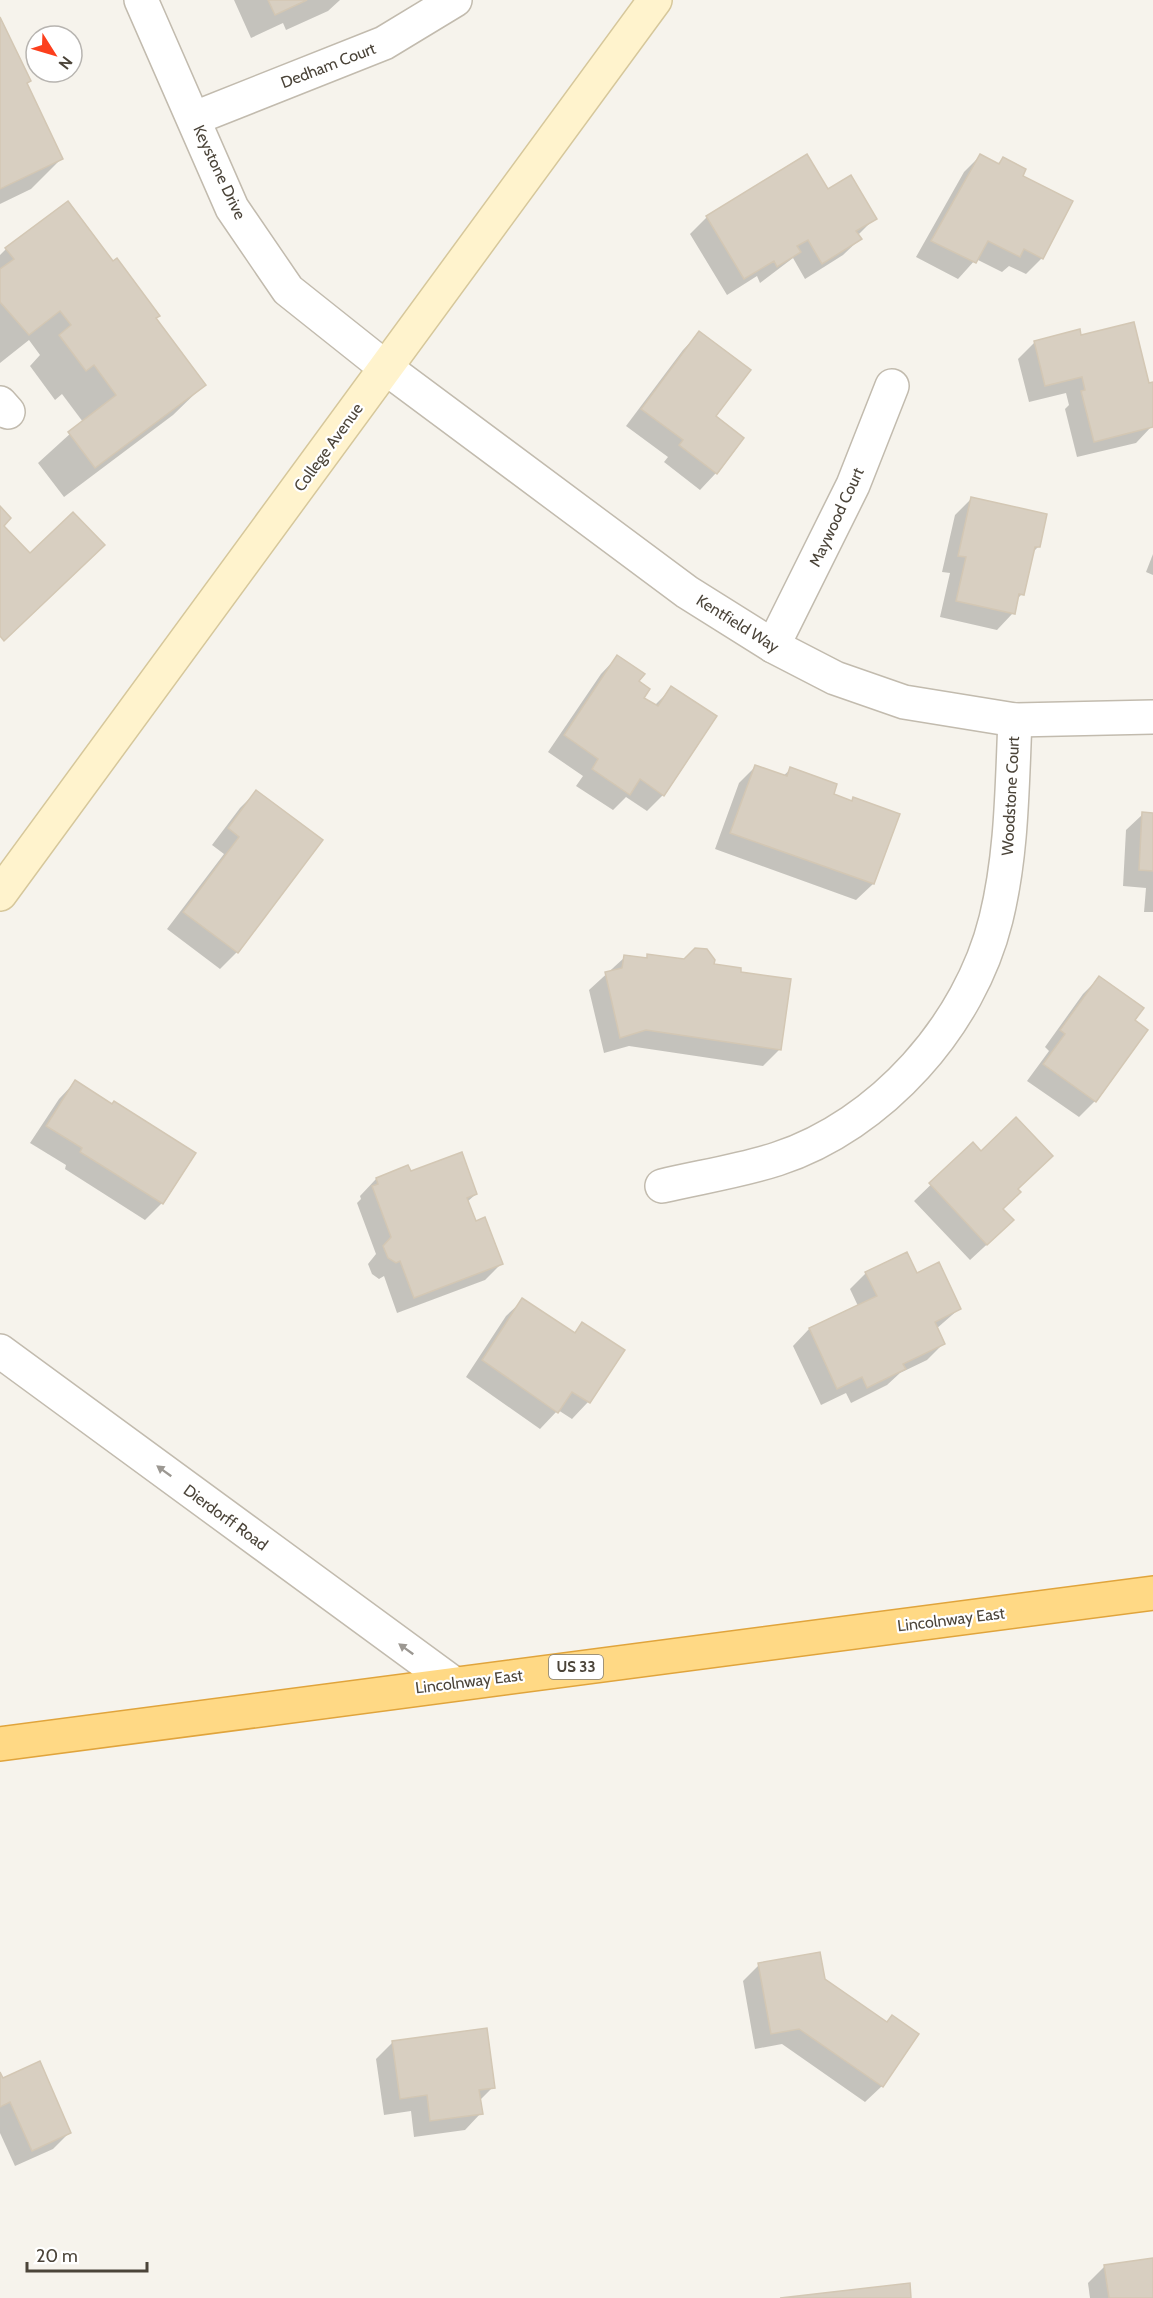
<svg xmlns="http://www.w3.org/2000/svg" width="1153" height="2298" font-family="Cabin,sans-serif">
<style>
.shadow{fill:#0003}
.building{fill:#d8cfc1;stroke:#d3c7b4;stroke-width:1.5}
.lines{fill:none;stroke-linecap:round;stroke-linejoin:round}
.minor-casing{stroke:#c2bbae;stroke-width:36}
.tertiary-casing{stroke:#c2bbae;stroke-width:36}
.secondary-casing{stroke:#d6c79b;stroke-width:36}
.trunk-casing{stroke:#e0a43c;stroke-width:36}
.minor{stroke:#fff;stroke-width:33}
.tertiary{stroke:#fff;stroke-width:33}
.secondary{stroke:#fff3cd;stroke-width:33}
.trunk{stroke:#ffd985;stroke-width:33}
.oneway{fill:#9c9892}
.labels{text-anchor:middle;stroke-width:4.5;stroke-linejoin:round;paint-order:stroke}
.shield{fill:#fff;stroke:#817c74;stroke-width:1.5}
.shield-label{font-size:15px;font-weight:bold;fill:#4b4439}
.street-label{font-size:16px;fill:#4b4439;stroke:#fff}
</style>
<rect width="100%" height="100%" fill="#f6f3ec"/>
<g class="shadow">
<path d="M234,0h106l-12,11 -42,19 -3,-7 -32,15z"/>
<path d="M0,21l29,60 -3,3 35,75 -30,30 -31,15z"/>
<path d="M806,156l21,35 48,27 -18,18 3,3 -17,16 -38,24 -12,-21 -33,25 -3,-7 -30,19 -37,-61 17,-17z"/>
<path d="M980,156l17,8 6,-5 18,17 21,82 -16,16 -17,-8 -7,6 -26,-13 -18,20 -42,-22 48,-85z"/>
<path d="M6,249l149,70 49,66 -31,30 -109,82 -26,-34 45,-41 -21,-28 -7,6 -25,-34 10,-11 -11,-15 -29,23v-108z"/>
<path d="M699,333l15,84 2,56 -16,17 -36,-28 4,-5 -42,-31 57,-76z"/>
<path d="M1035,342l113,43 5,-2 -1,43 -16,17 -59,14 -12,-48 4,-4 -3,-12 -37,9 -11,-43z"/>
<path d="M971,499l67,48 -7,7 -9,40 -6,6 -3,13 -16,17 -57,-13 10,-44 -8,-1 13,-57z"/>
<path d="M1153,554v21l-7,-3z"/>
<path d="M617,657l20,25 5,16 12,8 18,-18 -9,107 -16,16 -21,-14 -13,13 -37,-24 7,-10 -35,-24 53,-78z"/>
<path d="M755,767l28,9 8,-7 41,26 18,7 4,-3 19,85 -17,16 -141,-51 24,-66z"/>
<path d="M256,792l65,49 -84,111 -17,17 -53,-40 57,-75 -12,-9 28,-37z"/>
<path d="M1143,814h10v98h-9l2,-24 -23,-2 3,-56z"/>
<path d="M648,956l64,9 27,8 41,76 -17,17 -134,-20 -25,7 -15,-63 36,-33 19,2z"/>
<path d="M1099,978l-4,123 -16,16 -52,-36 22,-30 -4,-4 38,-53z"/>
<path d="M75,1082l118,72 -32,50 -16,16 -80,-51 1,-4 -36,-22 29,-44z"/>
<path d="M973,1144l43,45 -14,20 -6,27 -26,24 -56,-59z"/>
<path d="M408,1167l2,6 66,21 -9,8 8,21 26,41 -16,16 -88,33 -13,-37 -5,3 -7,-5 -4,-10 8,-10 -19,-51 4,-4 -1,-3 16,-17z"/>
<path d="M866,1273l50,2 43,34 -23,20 7,15 -16,16 -27,13 -13,12 -36,18 -5,-10 -25,12 -28,-59 16,-17 49,-23 -8,-17z"/>
<path d="M523,1300l51,33 9,-9 40,26 -35,52 -16,17 -14,-9 -18,19 -74,-52 40,-61z"/>
<path d="M759,1965l65,15 62,43 6,-6 -10,69 -17,16 -83,-58 -27,5 -12,-68z"/>
<path d="M393,2042l100,45 -14,14 2,12 -16,17 -51,7 -3,-26 -27,4 -8,-56z"/>
<path d="M0,2075l70,57 -17,17 -38,17 -15,-33z"/>
<path d="M1153,2260v38h-63l-2,-15 17,-17z"/>
</g>
<g class="building">
<path d="M268,0h39l-32,15z"/>
<path d="M0,17l31,64 -4,2 36,76 -63,30z"/>
<path d="M807,154l21,35 23,-14 26,44 -21,12 6,8 -40,25 -14,-24 -11,6 4,6 -24,15 -3,-6 -30,18 -38,-63z"/>
<path d="M980,154l19,10 4,-7 23,12 -3,7 50,25 -30,58 -19,-10 -4,8 -32,-16 -12,22 -45,-22z"/>
<path d="M68,201l45,60 4,-3 43,58 -4,2 50,67 -111,83 -27,-36 48,-37 -22,-30 -8,6 -27,-36 12,-10 -11,-14 -31,24 -29,-33v-33l14,-10 -9,-11z"/>
<path d="M1134,322l15,61 4,-1v45l-59,15 -13,-51 4,-1 -3,-13 -37,9 -11,-45 46,-12 1,6z"/>
<path d="M699,331l52,39 -35,46 28,22 -27,36 -38,-29 4,-5 -42,-31z"/>
<path d="M971,497l76,17 -7,33h-5l-11,48 -5,-1 -4,20 -59,-13 10,-44 -8,-1z"/>
<path d="M0,506l11,12 -7,8 26,27 43,-41 32,33 -101,96 -4,-5z"/>
<path d="M617,655l28,19 -6,7 11,8 -6,9 14,8 13,-20 46,30 -53,80 -24,-17 -10,16 -38,-26 6,-10 -34,-24z"/>
<path d="M755,765l32,11 3,-9 47,17 -3,10 18,7 1,-4 47,17 -26,70 -144,-51z"/>
<path d="M256,790l67,50 -85,113 -55,-41 56,-75 -11,-9z"/>
<path d="M1142,812l11,1v58l-14,-1z"/>
<path d="M695,948l12,1 8,11 -1,4 27,4v4l50,7 -10,71 -135,-20 -26,8 -15,-66 17,-4 2,-13 23,3v-4l37,5z"/>
<path d="M1099,976l45,32 -9,12 13,10 -52,72 -53,-38 22,-30 -5,-4z"/>
<path d="M75,1080l37,24 2,-3 82,52 -33,51 -83,-52 2,-4 -36,-22z"/>
<path d="M1016,1117l37,39 -35,33 3,3 -18,17 11,11 -27,25 -58,-62 44,-41 8,9z"/>
<path d="M462,1152l15,42 -10,4 9,23 9,-4 18,47 -89,34 -14,-37 -4,2 -8,-5 -5,-12 8,-9 -19,-51 6,-2 -2,-6 32,-13 3,6z"/>
<path d="M907,1252l10,21 22,-11 22,47 -26,13 10,22 -42,20 3,5 -39,19 -5,-11 -25,12 -28,-61 68,-32 -12,-24z"/>
<path d="M522,1298l53,35 7,-11 43,28 -35,53 -18,-11 -14,21 -76,-53z"/>
<path d="M820,1952l5,27 62,43 5,-7 27,19 -36,53 -84,-58 -28,5 -13,-71z"/>
<path d="M487,2028l8,60 -16,2 4,24 -53,7 -3,-26 -27,4 -8,-58z"/>
<path d="M40,2061l31,72 -39,18 -22,-49 -10,5v-35l3,6z"/>
<path d="M1153,2258v40h-44l-5,-33z"/>
<path d="M910,2283l1,15h-131z"/>
</g>
<g class="lines">
<g class="minor-casing">
<g id="minor">
<path d="M141,0l91,208 56,82 98,78 301,224 86,54 62,32 69,24 111,18 138,-3"/>
<path d="M195,118l189,-75 71,-43"/>
<path d="M0,403l8,9"/>
<path d="M773,646l80,-161 39,-99"/>
<path d="M662,1186c38,-9 78,-15 115,-27 104,-34 193,-134 219,-240 16,-65 16,-132 19,-199"/>
</g>
</g>
<g class="tertiary-casing">
<path id="tertiary" d="M0,1351l453,332"/>
</g>
<g class="secondary-casing">
<path id="secondary" d="M0,894l655,-894"/>
</g>
<g class="trunk-casing">
<path id="trunk" d="M0,1744l1153,-151"/>
</g>
<use href="#minor" class="minor"/>
<use href="#tertiary" class="tertiary"/>
<use href="#secondary" class="secondary"/>
<use href="#trunk" class="trunk"/>
</g>
<defs><path id="oneway-solid" d="M-6-.8H1V-3.2L6.5 0L1 3.2V.8H-6Z" transform="scale(1.5)"/></defs>
<g class="oneway">
<use href="#oneway-solid" transform="translate(164 1471) rotate(-144)"/>
<use href="#oneway-solid" transform="translate(406 1649) rotate(-144)"/>
</g>
<g class="labels">
<rect class="shield" x="549" y="1655" width="54" height="24" rx="4.5"/>
<g class="shield-label">
<text x="576" y="1672">US 33</text>
</g>
<g class="street-label">
<text transform="translate(328 65) rotate(-21)" y="6">Dedham Court</text>
<text transform="translate(220 172) rotate(65)" y="6">Keystone Drive</text>
<text transform="translate(328 447) rotate(-54)" y="6">College Avenue</text>
<text transform="translate(836 517) rotate(-65)" y="6">Maywood Court</text>
<text transform="translate(738 623) rotate(32)" y="6">Kentfield Way</text>
<text transform="translate(1010 796) rotate(-87)" y="6">Woodstone Court</text>
<text transform="translate(226 1517) rotate(36)" y="6">Dierdorff Road</text>
<text transform="translate(951 1619) rotate(-7)" y="6">Lincolnway East</text>
<text transform="translate(469 1681) rotate(-7)" y="6">Lincolnway East</text>
</g>
</g>
<g transform="translate(54 54) rotate(127)"><circle r="28" fill="#ffffff" stroke="#b7b4b0" stroke-width="1.5"/>
<path d="M0-4.5L10 22L0 15L-10 22Z" fill="#fc3f1d"/>
<text y="-9" font-size="16" font-weight="bold" text-anchor="middle" fill="#4b4439">N</text>
</g>
<path d="M27 2262v9h120v-9" fill="none" stroke="#4b4439" stroke-width="3"/>
<text x="36" y="2262" font-size="18" fill="#4b4439" stroke="#ffffff" stroke-width="4.5" paint-order="stroke">20 m</text>
</svg>
